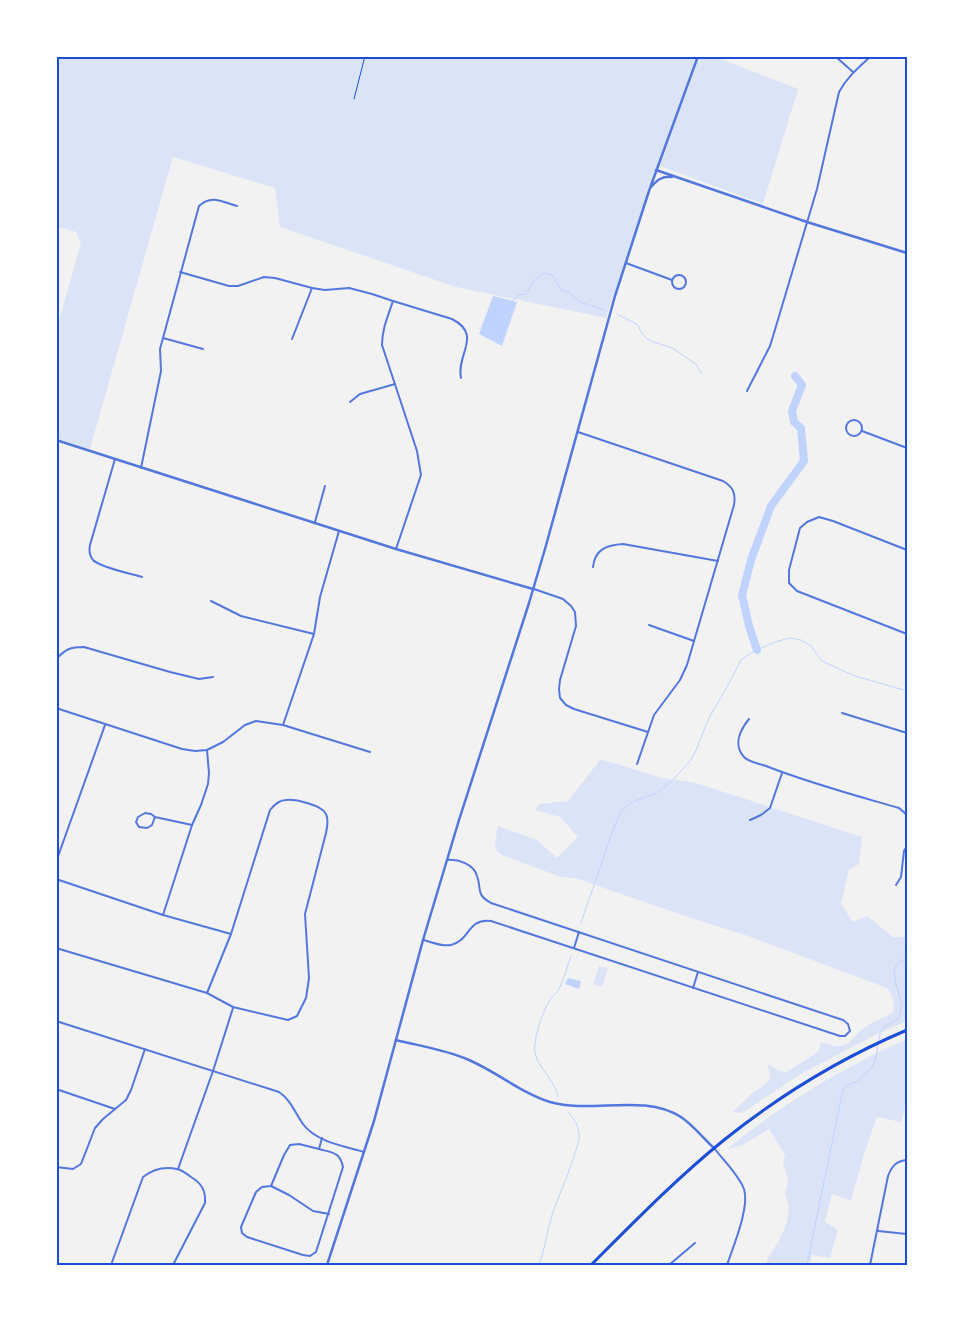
<svg xmlns="http://www.w3.org/2000/svg" width="963" height="1321" font-family="'Archivo Narrow',sans-serif">
<style>
.green{fill:#dbe4f7}
.water{fill:#bfd3fe}
.lines{fill:none;stroke-linecap:round;stroke-linejoin:round}
.stream{stroke:#bfd3fe;stroke-width:1}
.river{stroke:#bfd3fe;stroke-width:8}
.path{stroke:#1d4ed8;stroke-width:1}
.minor{stroke:#5277de;stroke-width:2}
.tertiary{stroke:#5277de;stroke-width:2.5}
.primary{stroke:#1d4ed8;stroke-width:3}
.neatline{fill:none;stroke:#1d4ed8;stroke-width:2}
</style>
<rect width="100%" height="100%" fill="#f2f2f2"/>
<g class="green">
<path d="M56,56h640l-37,104 -53,158 -150,-31 -176,-60 -5,-39 -102,-31 -83,292 -34,-11v-107l25,-88 -5,-11 -20,-6z"/>
<path d="M699,56h14l85,33 -35,115 -103,-38z"/>
<path d="M600,760l14,3 44,14 38,6 166,54 -3,27 -10,6 -8,34 12,18 14,-6 26,21h14v84l-32,14 -76,40 -57,38 -10,-1c6,-5 12,-11 18,-17 12,-10 26,-11 17,-31l13,7 6,1 26,-16 7,-6 2,-8c32,11 25,-3 47,-17 8,-5 17,-8 25,-13 2,-9 0,-16 -6,-24l-139,-52 -60,-19 -113,-39 -14,-1 -59,-22 -6,-5 -1,-8 3,-16 39,14 20,18 21,-21 -18,-20 -25,-7 4,-6 29,-3z"/>
<path d="M599,966l9,3 -6,18 -9,-3z"/>
<path d="M907,1039v64l-6,19 -24,-5 -13,37 -13,47 -19,-7 -7,28 13,8 -8,28 -18,-3 -2,10h-44l1,-5 14,-23 6,-15 2,-16 -4,-12 3,-14 -5,-16 2,-9 -16,-26 -28,17 -14,3c55,-45 115,-81 180,-110z"/>
</g>
<g class="water">
<path d="M493,296l24,6 -15,44 -23,-12z"/>
<path d="M568,978l13,3 -2,8 -14,-5z"/>
</g>
<g class="lines">
<g class="stream">
<path d="M512,301l7,-6 7,-1 6,-11 10,-9 5,-1 6,3 7,12 4,3 5,1 11,10 24,8"/>
<path d="M617,314l21,11 3,7 6,7 7,3 18,6 24,16 6,10"/>
<path d="M581,923l33,-96 7,-15 9,-9 26,-10 14,-10 21,-23 6,-12 12,-30 18,-31 14,-27 13,-9 24,-10 12,-3 11,2 10,6 11,15 30,14 55,16"/>
<path d="M558,1097c-3,-17 -20,-29 -23,-44 -3,-12 9,-45 16,-55 3,-4 6,-5 8,-9 5,-10 8,-22 12,-33"/>
<path d="M539,1265c6,-16 8,-34 13,-50 9,-25 20,-49 27,-75 1,-12 -3,-19 -11,-28"/>
<path d="M807,1265l36,-176 5,-4 8,-3 14,-13 5,-7 5,-28 3,-6 16,-10c1,-5 3,-10 2,-15 -2,-14 -17,-40 6,-44"/>
</g>
<path class="river" d="M757,650l-8,-24 -7,-31 9,-35 20,-54 33,-45 -3,-33 -7,-6 -2,-11 10,-26 -7,-9"/>
<path class="path" d="M354,99l11,-43"/>
<g class="minor">
<path d="M835,56l18,16"/>
<path d="M626,263l46,17"/>
<path d="M180,272l49,14h9l26,-9 11,1 37,10 13,2 24,-2 23,6 21,7 59,18c31,16 4,35 9,59"/>
<circle cx="679" cy="282" r="7"/>
<path d="M393,301c-5,15 -11,28 -11,44l35,106 4,24 -25,74"/>
<path d="M163,338l40,11"/>
<path d="M292,339l20,-51"/>
<path d="M747,391l23,-45 4,-13 43,-144 22,-97c8,-15 20,-25 32,-36"/>
<path d="M350,402l10,-8 35,-10"/>
<circle cx="854" cy="428" r="8"/>
<path d="M862,431l45,17"/>
<path d="M578,432l145,49c10,6 13,12 11,24l-47,160 -7,15 -26,35 -17,49"/>
<path d="M115,459l-25,86c-1,5 -1,10 3,15 6,7 39,14 49,17"/>
<path d="M141,468l20,-97 -1,-22 39,-143c12,-12 24,-4 38,0"/>
<path d="M315,522l10,-36"/>
<path d="M907,550l-74,-29 -14,-4 -12,5 -7,6 -11,42v13l8,8 110,43"/>
<path d="M593,567c2,-18 14,-22 30,-23l95,17"/>
<path d="M534,589l29,10 8,7 4,6 1,14 -16,54 -1,9 1,9 6,7 8,4 74,23"/>
<path d="M211,601l30,15 73,18"/>
<path d="M649,625l45,16"/>
<path d="M56,659c10,-10 14,-12 28,-12l86,25 29,7 14,-2"/>
<path d="M56,708l126,41 13,2 12,-1 16,-8 22,-17 11,-4 27,4 87,27"/>
<path d="M842,713l65,20"/>
<path d="M749,719c-9,11 -16,26 -5,38 5,5 15,7 22,9 43,17 88,29 133,42l8,7"/>
<path d="M283,725l31,-91 6,-37 19,-66"/>
<path d="M155,817l-3,8 -5,3 -8,-1 -3,-5 2,-5 7,-4 6,1 4,3 37,8"/>
<path d="M750,820l11,-5 9,-7 12,-35"/>
<path d="M56,862l49,-137"/>
<path d="M56,879l107,36 68,19"/>
<path d="M896,885l5,-8 3,-26 3,-5"/>
<path d="M163,915l29,-90 9,-20 7,-21 1,-11 -2,-23"/>
<path d="M423,940c9,2 19,7 28,5 19,-4 16,-27 40,-24l349,115h5l5,-5 -2,-7 -5,-4 -352,-117c-16,-9 -9,-14 -14,-27 -3,-12 -19,-17 -30,-16"/>
<path d="M56,948l151,45 26,14 55,13 9,-4 9,-18 3,-20 -4,-64 21,-81c1,-5 3,-13 0,-19 -4,-9 -31,-15 -40,-14 -7,0 -12,5 -16,10l-39,124 -24,59"/>
<path d="M574,948l5,-16"/>
<path d="M693,988l5,-16"/>
<path d="M56,1021l223,71c12,8 16,21 24,32 13,18 41,22 61,28"/>
<path d="M56,1089l59,20"/>
<path d="M714,1148c10,13 24,26 30,41 6,18 -11,58 -17,76"/>
<path d="M319,1149c14,4 21,3 24,18l-27,85 -6,4 -7,-1 -56,-18 -5,-4 -1,-6 15,-35 6,-5 9,-1 13,-31 6,-10 9,-1 20,5 3,-11"/>
<path d="M56,1167l17,2 8,-5 14,-36 8,-9 23,-19 5,-10 14,-41"/>
<path d="M178,1169l35,-98 20,-63"/>
<path d="M271,1186l18,9 24,16 16,3"/>
<path d="M878,1231l29,3"/>
<path d="M111,1265l32,-88c10,-8 21,-11 34,-8 5,1 10,5 14,8 10,6 15,13 14,26l-32,62"/>
<path d="M669,1265l26,-22"/>
<path d="M870,1265l18,-89c4,-10 8,-15 19,-16"/>
</g>
<g class="tertiary">
<path d="M656,170l151,52 100,31"/>
<path d="M651,187c6,-7 11,-11 21,-10"/>
<path d="M56,440l340,109 137,40"/>
<path d="M396,1040c24,6 51,10 73,20 28,12 52,33 81,42 43,12 92,-9 131,15 12,8 22,21 33,31"/>
<path d="M327,1265l47,-144 49,-181 36,-120 70,-217 16,-54 70,-253 34,-105 49,-135"/>
</g>
<path class="primary" d="M591,1265c43,-43 86,-87 133,-125 56,-45 117,-82 183,-110"/>
</g>
<rect width="963" height="1321" fill="none" stroke="#ffffff" stroke-width="115"/>
<rect x="58" y="58" width="848" height="1206" class="neatline"/>
</svg>
